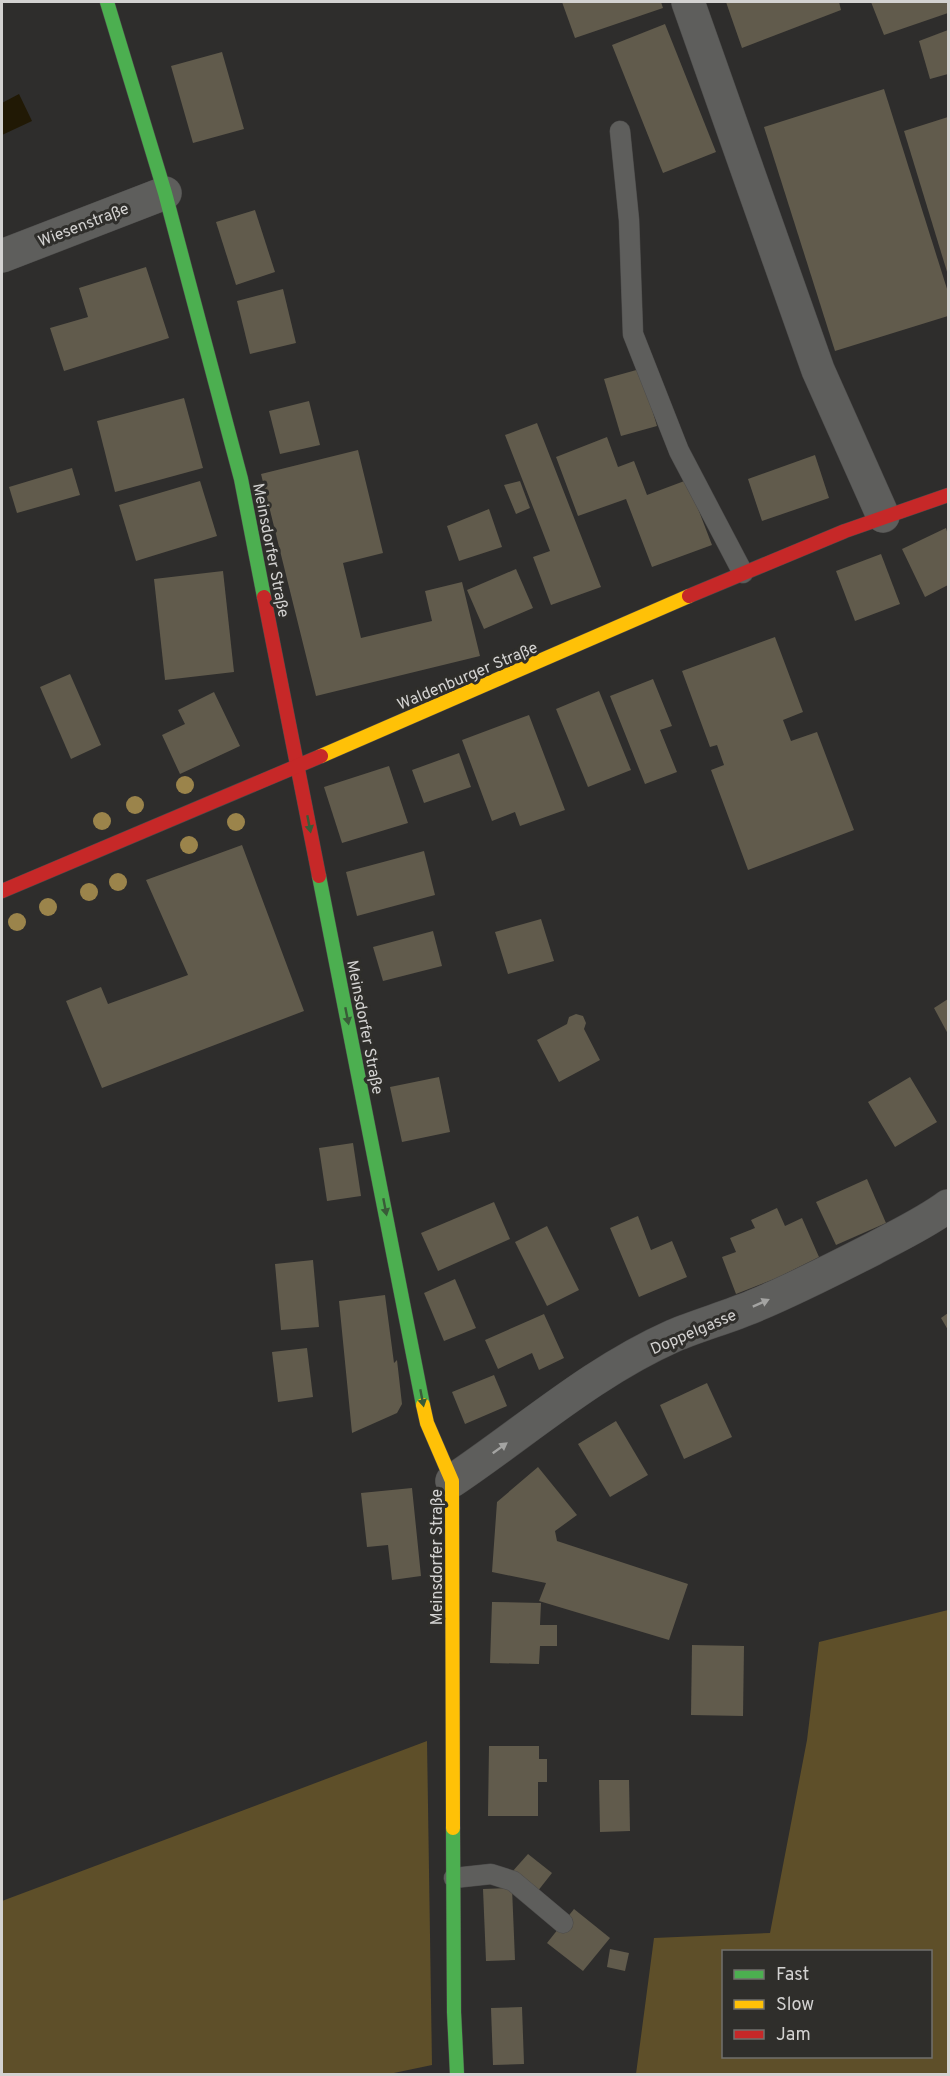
<svg xmlns="http://www.w3.org/2000/svg" width="950" height="2076" font-family="Overpass,sans-serif">
<style>
.green{fill:#5e4f29;fill-rule:evenodd}
.water{fill:#211905}
.building{fill:#615b4c}
.lines{fill:none;stroke-linecap:round;stroke-linejoin:round}
.lane-casing{stroke:#4c4b4a;stroke-width:21}
.street-casing{stroke:#4c4b4a;stroke-width:34}
.fast-casing{stroke:#4c4b4a;stroke-width:15}
.slow-casing{stroke:#4c4b4a;stroke-width:15}
.jam-casing{stroke:#4c4b4a;stroke-width:15}
.lane{stroke:#5e5e5c;stroke-width:20}
.street{stroke:#5e5e5c;stroke-width:33}
.fast{stroke:#4caf50;stroke-width:14}
.slow{stroke:#ffc107;stroke-width:14}
.jam{stroke:#c62828;stroke-width:14}
.tree{fill:#9b844b}
.oneway{fill:#395b38}
.oneway2{fill:#a4a4a2}
.labels{text-anchor:middle;stroke-width:6;stroke-linejoin:round;paint-order:stroke}
.street-label{font-size:16px;fill:#d3d2d1;stroke:#2f2e2b}
</style>
<rect width="100%" height="100%" fill="#2e2d2c"/>
<g class="green">
<path d="M948,1610v464h-312l18,-136 116,-5 37,-193 12,-98zM724,1952h206v104h-206z"/>
<path d="M427,1741l5,324 -43,9h-387v-173z"/>
</g>
<path class="water" d="M19,94l13,27 -30,14v-32z"/>
<g class="building">
<path d="M562,2h99l2,6 -88,30z"/>
<path d="M726,2h113l2,8 -99,38z"/>
<path d="M871,2h77v11l-64,22z"/>
<path d="M665,24l51,128 -53,21 -51,-128z"/>
<path d="M948,30v44l-18,5 -11,-38z"/>
<path d="M222,52l22,77 -51,14 -22,-77z"/>
<path d="M884,89l64,203v24l-113,35 -71,-224z"/>
<path d="M948,117v158l-44,-144z"/>
<path d="M255,210l20,62 -39,13 -20,-63z"/>
<path d="M146,267l23,71 -105,33 -14,-43 38,-11 -9,-29z"/>
<path d="M283,289l13,54 -46,11 -13,-53z"/>
<path d="M640,369l17,57 -36,10 -17,-57z"/>
<path d="M184,398l19,70 -88,24 -18,-71z"/>
<path d="M309,401l11,44 -40,9 -11,-43z"/>
<path d="M537,423l64,164 -50,18 -18,-48 17,-6 -45,-116z"/>
<path d="M607,437l11,30 16,-6 13,34 40,-15 25,65 -60,22 -26,-68 -48,17 -22,-59z"/>
<path d="M358,450l25,103 -40,10 18,75 71,-17 -7,-30 37,-9 18,74 -164,40 -55,-222z"/>
<path d="M815,455l14,43 -67,23 -14,-42z"/>
<path d="M72,468l8,27 -63,18 -8,-26z"/>
<path d="M200,481l17,55 -81,25 -17,-56z"/>
<path d="M520,481l10,27 -14,6 -12,-29z"/>
<path d="M489,509l13,38 -43,14 -12,-35z"/>
<path d="M946,528l2,7v50l-23,12 -23,-48z"/>
<path d="M881,554l19,50 -45,17 -19,-50z"/>
<path d="M516,569l17,39 -49,21 -17,-39z"/>
<path d="M223,571l11,101 -69,8 -11,-101z"/>
<path d="M775,637l28,75 -20,8 8,21 26,-9 37,98 -106,40 -37,-100 13,-5 -7,-20 -7,2 -28,-76z"/>
<path d="M70,674l31,71 -30,14 -31,-72z"/>
<path d="M653,679l19,47 -12,4 17,42 -32,12 -35,-88z"/>
<path d="M599,691l32,79 -43,17 -32,-78z"/>
<path d="M214,692l26,54 -60,28 -18,-39 23,-11 -7,-14z"/>
<path d="M529,715l36,95 -45,16 -5,-14 -23,9 -30,-81z"/>
<path d="M459,753l12,34 -47,16 -12,-33z"/>
<path d="M389,766l19,57 -66,20 -18,-56z"/>
<path d="M242,845l62,166 -202,77 -36,-87 35,-14 7,17 80,-29 -42,-95z"/>
<path d="M424,851l11,44 -78,21 -11,-44z"/>
<path d="M541,919l13,42 -46,13 -13,-42z"/>
<path d="M433,931l9,35 -59,15 -10,-34z"/>
<path d="M948,999v35l-14,-26z"/>
<path d="M576,1014l7,2 3,7 -2,6 16,31 -41,22 -22,-42 30,-16 2,-7z"/>
<path d="M439,1077l11,55 -48,10 -12,-55z"/>
<path d="M910,1077l27,45 -42,25 -27,-45z"/>
<path d="M353,1143l8,53 -34,5 -8,-53z"/>
<path d="M867,1179l19,44 -50,22 -20,-43z"/>
<path d="M494,1202l16,37 -72,32 -17,-38z"/>
<path d="M777,1208l8,18 17,-8 17,39 -42,21 -41,16 -14,-37 14,-5 -6,-14 25,-10 -4,-8z"/>
<path d="M638,1216l13,34 21,-9 15,36 -48,20 -29,-69z"/>
<path d="M547,1226l32,64 -32,16 -32,-64z"/>
<path d="M313,1260l6,67 -38,3 -6,-66z"/>
<path d="M455,1279l21,49 -32,13 -20,-48z"/>
<path d="M385,1295l9,68 3,-3 5,44 -5,9 -45,20 -13,-132z"/>
<path d="M948,1313v17l-7,-12z"/>
<path d="M544,1314l20,44 -25,12 -7,-17 -34,16 -13,-29z"/>
<path d="M307,1348l6,49 -35,5 -6,-50z"/>
<path d="M494,1375l13,31 -42,18 -13,-32z"/>
<path d="M707,1383l25,54 -48,22 -24,-54z"/>
<path d="M616,1421l32,54 -38,22 -32,-53z"/>
<path d="M538,1467l39,48 -22,16 2,10 131,43 -19,56 -130,-39 7,-18 -54,-11 5,-70z"/>
<path d="M412,1488l9,88 -29,4 -4,-35 -21,2 -6,-54z"/>
<path d="M492,1602l49,1 -1,22h17v21h-17l-1,18 -49,-1z"/>
<path d="M692,1645l52,1 -1,70 -52,-1z"/>
<path d="M489,1746h50v13h8v23h-9v34h-50z"/>
<path d="M599,1780h30l1,51 -30,1z"/>
<path d="M528,1854l24,19 -15,19 -25,-20z"/>
<path d="M512,1888l3,72 -29,1 -3,-72z"/>
<path d="M574,1909l36,29 -27,33 -36,-28z"/>
<path d="M610,1949l19,4 -4,18 -18,-4z"/>
<path d="M522,2007l2,57 -31,1 -2,-57z"/>
</g>
<g class="lines">
<g class="lane-casing">
<g id="lane">
<path d="M620,131l9,89 4,114 46,117 64,122"/>
<path d="M454,1878l37,-4 22,7 50,42"/>
</g>
</g>
<g class="street-casing">
<g id="street">
<path d="M688,2l130,368 65,146"/>
<path d="M2,256l163,-63"/>
<path d="M452,1481c73,-49 140,-109 221,-145 26,-11 55,-19 81,-30 41,-17 80,-37 119,-57 26,-14 52,-26 75,-43"/>
</g>
</g>
<g class="fast-casing">
<g id="fast">
<path d="M107,2l58,191 76,286 23,118"/>
<path d="M319,876l104,529"/>
<path d="M453,1828l1,184 3,62"/>
</g>
</g>
<g class="slow-casing">
<g id="slow">
<path d="M321,756l368,-160"/>
<path d="M423,1405l4,18 25,58 1,347"/>
</g>
</g>
<g class="jam-casing">
<g id="jam">
<path d="M689,596l156,-65 103,-36"/>
<path d="M264,597l55,279"/>
<path d="M2,891l319,-135"/>
</g>
</g>
<use href="#lane" class="lane"/>
<use href="#street" class="street"/>
<use href="#fast" class="fast"/>
<use href="#slow" class="slow"/>
<use href="#jam" class="jam"/>
</g>
<g class="tree">
<circle cx="185" cy="785" r="9"/>
<circle cx="135" cy="805" r="9"/>
<circle cx="102" cy="821" r="9"/>
<circle cx="236" cy="822" r="9"/>
<circle cx="189" cy="845" r="9"/>
<circle cx="118" cy="882" r="9"/>
<circle cx="89" cy="892" r="9"/>
<circle cx="48" cy="907" r="9"/>
<circle cx="17" cy="922" r="9"/>
</g>
<defs><path id="oneway-solid" d="M-6-.8H1V-3.2L6.5 0L1 3.2V.8H-6Z" transform="scale(1.5)"/></defs>
<g class="oneway">
<use href="#oneway-solid" transform="translate(309 824) rotate(79)"/>
<use href="#oneway-solid" transform="translate(347 1016) rotate(79)"/>
<use href="#oneway-solid" transform="translate(385 1207) rotate(79)"/>
<use href="#oneway-solid" transform="translate(422 1398) rotate(79)"/>
</g>
<g class="oneway2">
<use href="#oneway-solid" transform="translate(761 1303) rotate(-24)"/>
<use href="#oneway-solid" transform="translate(500 1448) rotate(-36)"/>
</g>
<g class="labels">
<g class="street-label">
<text transform="translate(83 224) rotate(-21)" y="6">Wiesenstraße</text>
<text transform="translate(272 550) rotate(79)" y="6">Meinsdorfer Straße</text>
<text transform="translate(467 675) rotate(-23)" y="6">Waldenburger Straße</text>
<text transform="translate(366 1027) rotate(79)" y="6">Meinsdorfer Straße</text>
<text transform="translate(693 1331) rotate(-23)" y="6">Doppelgasse</text>
<text transform="translate(436 1557) rotate(-90)" y="6">Meinsdorfer Straße</text>
</g>
</g>
<rect width="950" height="2076" fill="none" stroke="#d3d2d1" stroke-width="6"/>
<rect x="722" y="1950" width="210" height="108" fill="#2f2e2b" stroke="#71706d" stroke-width="1.5"/>
<rect x="734" y="1970" width="30" height="9" fill="#4caf50" stroke="#71706d" stroke-width="1.5"/>
<text x="776" y="1980" font-size="18" fill="#d3d2d1">Fast</text>
<rect x="734" y="2000" width="30" height="9" fill="#ffc107" stroke="#71706d" stroke-width="1.5"/>
<text x="776" y="2010" font-size="18" fill="#d3d2d1">Slow</text>
<rect x="734" y="2030" width="30" height="9" fill="#c62828" stroke="#71706d" stroke-width="1.5"/>
<text x="776" y="2040" font-size="18" fill="#d3d2d1">Jam</text>
</svg>
